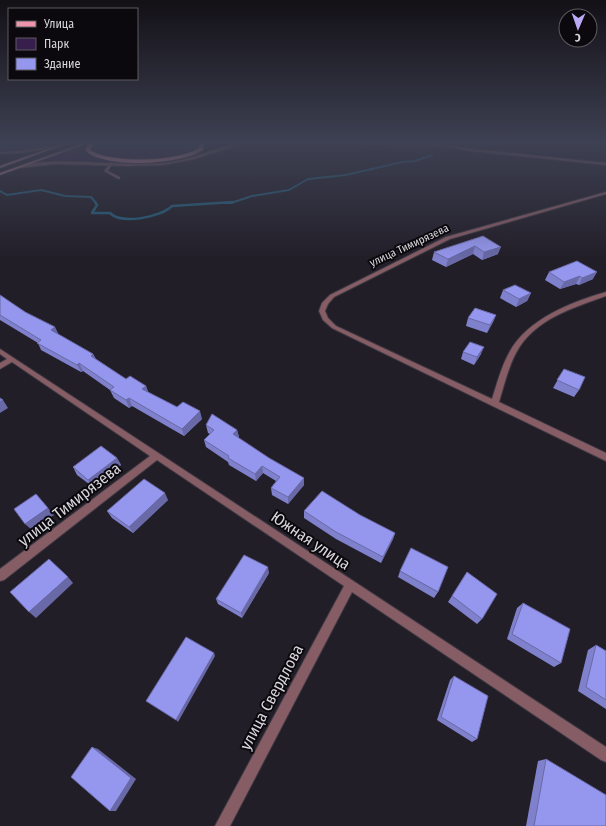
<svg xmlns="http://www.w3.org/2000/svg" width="606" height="826" font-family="'Fira Sans Condensed',sans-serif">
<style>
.green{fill:#371e4c}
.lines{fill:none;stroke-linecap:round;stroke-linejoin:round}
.stream-far1{stroke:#245f7b;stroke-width:2}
.stream{stroke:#245f7b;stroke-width:2.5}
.service-casing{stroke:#3c3841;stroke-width:1}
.minor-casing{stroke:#3c3841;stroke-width:2}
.tertiary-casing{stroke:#3c3841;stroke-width:2}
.secondary-casing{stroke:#3c3841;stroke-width:2}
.primary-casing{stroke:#3c3841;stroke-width:2}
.service{fill:#865c65;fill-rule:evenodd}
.minor{fill:#865c65;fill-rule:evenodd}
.tertiary{fill:#865c65;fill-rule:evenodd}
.secondary{fill:#c07d8c;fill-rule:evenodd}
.primary{fill:#ed96aa;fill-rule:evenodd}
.wall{fill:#8081cc}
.shaded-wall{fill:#6869a6}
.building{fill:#9596ed;stroke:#6869a6}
.labels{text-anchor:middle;stroke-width:4;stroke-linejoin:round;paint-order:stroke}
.far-street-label{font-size:11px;fill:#d9d6dd;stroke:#0b090d}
.near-street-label{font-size:16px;fill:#d9d6dd;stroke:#0b090d}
</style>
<rect width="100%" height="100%" fill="#221e28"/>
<g class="green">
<path d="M0,143h54l-19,5 -34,3z"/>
<path d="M98,143h100l-2,6c-29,16 -69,11 -100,5l-4,-5z"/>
<path d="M79,147h4l-1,4 5,5 25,5 -68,-1z"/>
</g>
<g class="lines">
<g class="stream-far1">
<path d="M0,191l7,4 34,-5 24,6 26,1 5,6"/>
<path d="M222,203h9l21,-7 37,-6 19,-11 38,-4 56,-13 13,-1 17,-6"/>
</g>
<path class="stream" d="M95,202l2,3 -5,8h18c12,12 51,4 62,-7l61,-4"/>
<g class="service-casing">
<path id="service" d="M111,162l2,1 -5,8 12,6v2h-2l-14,-8z"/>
</g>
<g class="minor-casing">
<g id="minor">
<path d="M606,192v2l-156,45 -116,58 -6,7 -3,7 3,7 8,8 156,73c5,-15 9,-32 17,-46 18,-34 62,-51 97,-61v4c-33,12 -72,23 -90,57 -8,15 -12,33 -17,49l107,51v8l-274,-133 -9,-8 -4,-9 3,-8 8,-8 116,-58z"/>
<path d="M0,349l606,398v15l-5,-2 -249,-168 -122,234h-15l129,-240 -187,-126 -153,120 -4,1v-12l150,-113 -138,-94 -12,7v-6l7,-4 -7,-5z"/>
</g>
</g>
<g class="tertiary-casing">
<g id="tertiary">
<path d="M238,143h6l-49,16 -32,6 -36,1 -71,-2 -36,4 -2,-1c7,-4 18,-4 27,-5 40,-2 79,4 119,1 26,-3 49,-14 74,-20z"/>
<path d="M354,143c40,-1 78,-1 117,6l135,14v2l-135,-14 -22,-4 -34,-2 -2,1 -57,-2z"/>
<path d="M49,146l1,2 -28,5 -22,1v-2l22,-1z"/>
</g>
</g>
<g class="secondary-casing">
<g id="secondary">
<path d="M64,143h5l-69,25v-2z"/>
<path d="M84,143h5l-89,32v-2z"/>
</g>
</g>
<g class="primary-casing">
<path id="primary" d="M90,143h4l-4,7c21,14 88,12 109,-2l1,-5h4l-1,7c-22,15 -98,19 -117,1v-3z"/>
</g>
<use href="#service" class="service"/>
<use href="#minor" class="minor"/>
<use href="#tertiary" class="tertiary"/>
<use href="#secondary" class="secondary"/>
<use href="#primary" class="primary"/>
</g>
<g class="wall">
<path d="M483,236l15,18 -16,6 -9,-6 -27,13 -14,-7 2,-8z"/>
<path d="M577,261l16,18 -14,6 -3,-1 -16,5 -15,-9 4,-8z"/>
<path d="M503,290l28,3 -4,8 -11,6 -16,-9z"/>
<path d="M0,295l58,39 35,20 3,5 30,20 20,7 2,6 29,15 25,12 -18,17 -52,-30 -3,2 -15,-10 -4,-8 -27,-19 -2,1 -40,-22 -3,-7 -38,-23z"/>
<path d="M496,315l-3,7 -6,11 -21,-7 2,-8z"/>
<path d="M463,352l18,2 -7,11 -13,-6z"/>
<path d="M564,369l15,21 -5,7 -21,-9z"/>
<path d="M206,425l31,5 2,7 -1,1 31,20 35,20v7l-16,19 -16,-9 -1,-7 5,-7 -13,-8 -7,8 -27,-16 -1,-3 -22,-15 -2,-7 6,-6 -2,-1z"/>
<path d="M117,458l4,7 -28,22 -16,-12 -4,-8z"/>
<path d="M168,500l-35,33 -21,-15 -5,-7z"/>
<path d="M304,511l56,4 35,18 -2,6 -12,24 -45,-24 -32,-21z"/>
<path d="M400,571l38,21 -4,6 -36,-21z"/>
<path d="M467,572l15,47 -5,5 -29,-22z"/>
<path d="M269,573l-27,45 -24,-14 -2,-5z"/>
<path d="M523,603l38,60 -7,4 -47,-28 10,-31z"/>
<path d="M596,645l10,6v58l-28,-18 10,-41z"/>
<path d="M454,676l23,63 -5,3 -35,-22 13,-40z"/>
<path d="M546,759l60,67h-80l12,-65z"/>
</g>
<g class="shaded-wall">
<path d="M475,246l-2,8 -27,13 2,-8z"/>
<path d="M501,247l-3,7 -16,6 2,-8z"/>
<path d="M597,272l-4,7 -14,6 3,-7z"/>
<path d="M580,276l-4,8 -16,5 4,-7z"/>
<path d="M531,293l-4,8 -11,6 3,-8z"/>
<path d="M496,315l-3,7 -6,11 3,-8z"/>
<path d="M55,327l4,8 -8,-5z"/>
<path d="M484,347l-3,7 -7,11 3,-8z"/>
<path d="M93,354l4,8 -6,-6z"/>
<path d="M79,363l4,8 -2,1 -4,-7z"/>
<path d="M146,386l3,8 -7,-5z"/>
<path d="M129,398l3,8 -3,2 -3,-8z"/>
<path d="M3,400l5,8 -8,5v-11z"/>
<path d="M200,411l2,8 -18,17 -2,-7z"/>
<path d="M237,430l2,7 -5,5 -1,-8z"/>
<path d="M117,458l4,7 -28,22 -5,-7z"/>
<path d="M262,466l1,7 -7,8 -1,-7z"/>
<path d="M304,478v7l-16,19v-7z"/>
<path d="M165,493l3,7 -35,33 -4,-6z"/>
<path d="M48,508l6,7 -22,15 -7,-6z"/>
<path d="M395,533l-2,6 -12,24 2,-6z"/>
<path d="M268,567l1,6 -27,45 -1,-5z"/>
<path d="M68,577l5,6 -37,35 -7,-6z"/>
<path d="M214,653l1,3 -37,66 -2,-2z"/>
<path d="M92,747l6,2 38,30 -20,32h-6z"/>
</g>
<g class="building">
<path d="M483,236l18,11 -17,5 -9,-6 -27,13 -14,-7z"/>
<path d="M577,261l20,11 -15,6 -2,-2 -16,6 -15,-10z"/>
<path d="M515,285l16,8 -12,6 -16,-9z"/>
<path d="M0,295l25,17 30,15 -4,3 42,24 -2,2 35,23 4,-3 16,10 -4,3 35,18 6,-5 17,9 -18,18 -53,-31 -3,2 -16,-10 4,-3 -35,-24 -2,2 -40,-22 4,-3 -41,-25z"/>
<path d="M475,308l21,7 -6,10 -22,-7z"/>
<path d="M470,342l14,5 -7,10 -14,-5z"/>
<path d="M564,369l21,8 -6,13 -22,-10z"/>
<path d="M0,398l3,2 -3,2z"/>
<path d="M212,414l25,16 -4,4 36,24 35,20 -16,19 -17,-9 9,-11 -18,-11 -7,8 -27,-16 1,-2 -25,-16 10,-10 -8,-5z"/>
<path d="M101,446l16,12 -29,22 -15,-13z"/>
<path d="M144,479l21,14 -36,34 -22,-16z"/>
<path d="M322,491l38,24 35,18 -12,24 -47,-25 -32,-21z"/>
<path d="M36,494l12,14 -23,16 -11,-15z"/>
<path d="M411,548l37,19 -10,25 -38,-21z"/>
<path d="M244,555l24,12 -27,46 -25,-14z"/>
<path d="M49,559l19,18 -39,35 -19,-20z"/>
<path d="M467,572l30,22 -15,25 -30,-23z"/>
<path d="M523,603l47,26 -9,34 -49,-29z"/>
<path d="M186,637l28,16 -38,67 -30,-19z"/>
<path d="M596,645l10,6v49l-20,-13z"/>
<path d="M454,676l34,20 -11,43 -36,-22z"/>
<path d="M92,747l39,31 -21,33 -39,-34z"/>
<path d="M546,759l60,36v31h-72z"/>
</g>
<linearGradient id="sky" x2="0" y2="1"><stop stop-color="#131016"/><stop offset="0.55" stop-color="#3e4153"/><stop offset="1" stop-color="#3e4153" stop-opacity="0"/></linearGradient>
<rect width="606" height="259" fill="url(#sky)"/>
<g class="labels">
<g class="far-street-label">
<text transform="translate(409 245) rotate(-25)" y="4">улица Тимирязева</text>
</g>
<g class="near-street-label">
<text transform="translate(69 504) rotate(-38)" y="6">улица Тимирязева</text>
<text transform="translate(311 540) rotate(34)" y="6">Южная улица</text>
<text transform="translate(271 697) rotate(-62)" y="6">улица Свердлова</text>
</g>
</g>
<rect x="8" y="8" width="130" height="72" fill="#0b090d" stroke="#5d5b60"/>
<rect x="16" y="21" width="20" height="6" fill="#ed96aa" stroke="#5d5b60"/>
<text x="44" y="28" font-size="12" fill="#d9d6dd">Улица</text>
<rect x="16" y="38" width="20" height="12" fill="#371e4c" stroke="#5d5b60"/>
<text x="44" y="48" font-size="12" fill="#d9d6dd">Парк</text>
<rect x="16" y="58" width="20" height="12" fill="#9596ed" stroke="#5d5b60"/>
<text x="44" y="68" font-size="12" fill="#d9d6dd">Здание</text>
<g transform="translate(578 28) rotate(182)"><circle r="19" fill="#0b090d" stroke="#5d5b60"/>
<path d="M0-3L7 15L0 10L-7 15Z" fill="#baaaf6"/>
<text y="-6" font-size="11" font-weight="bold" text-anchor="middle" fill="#d9d6dd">С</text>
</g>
</svg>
